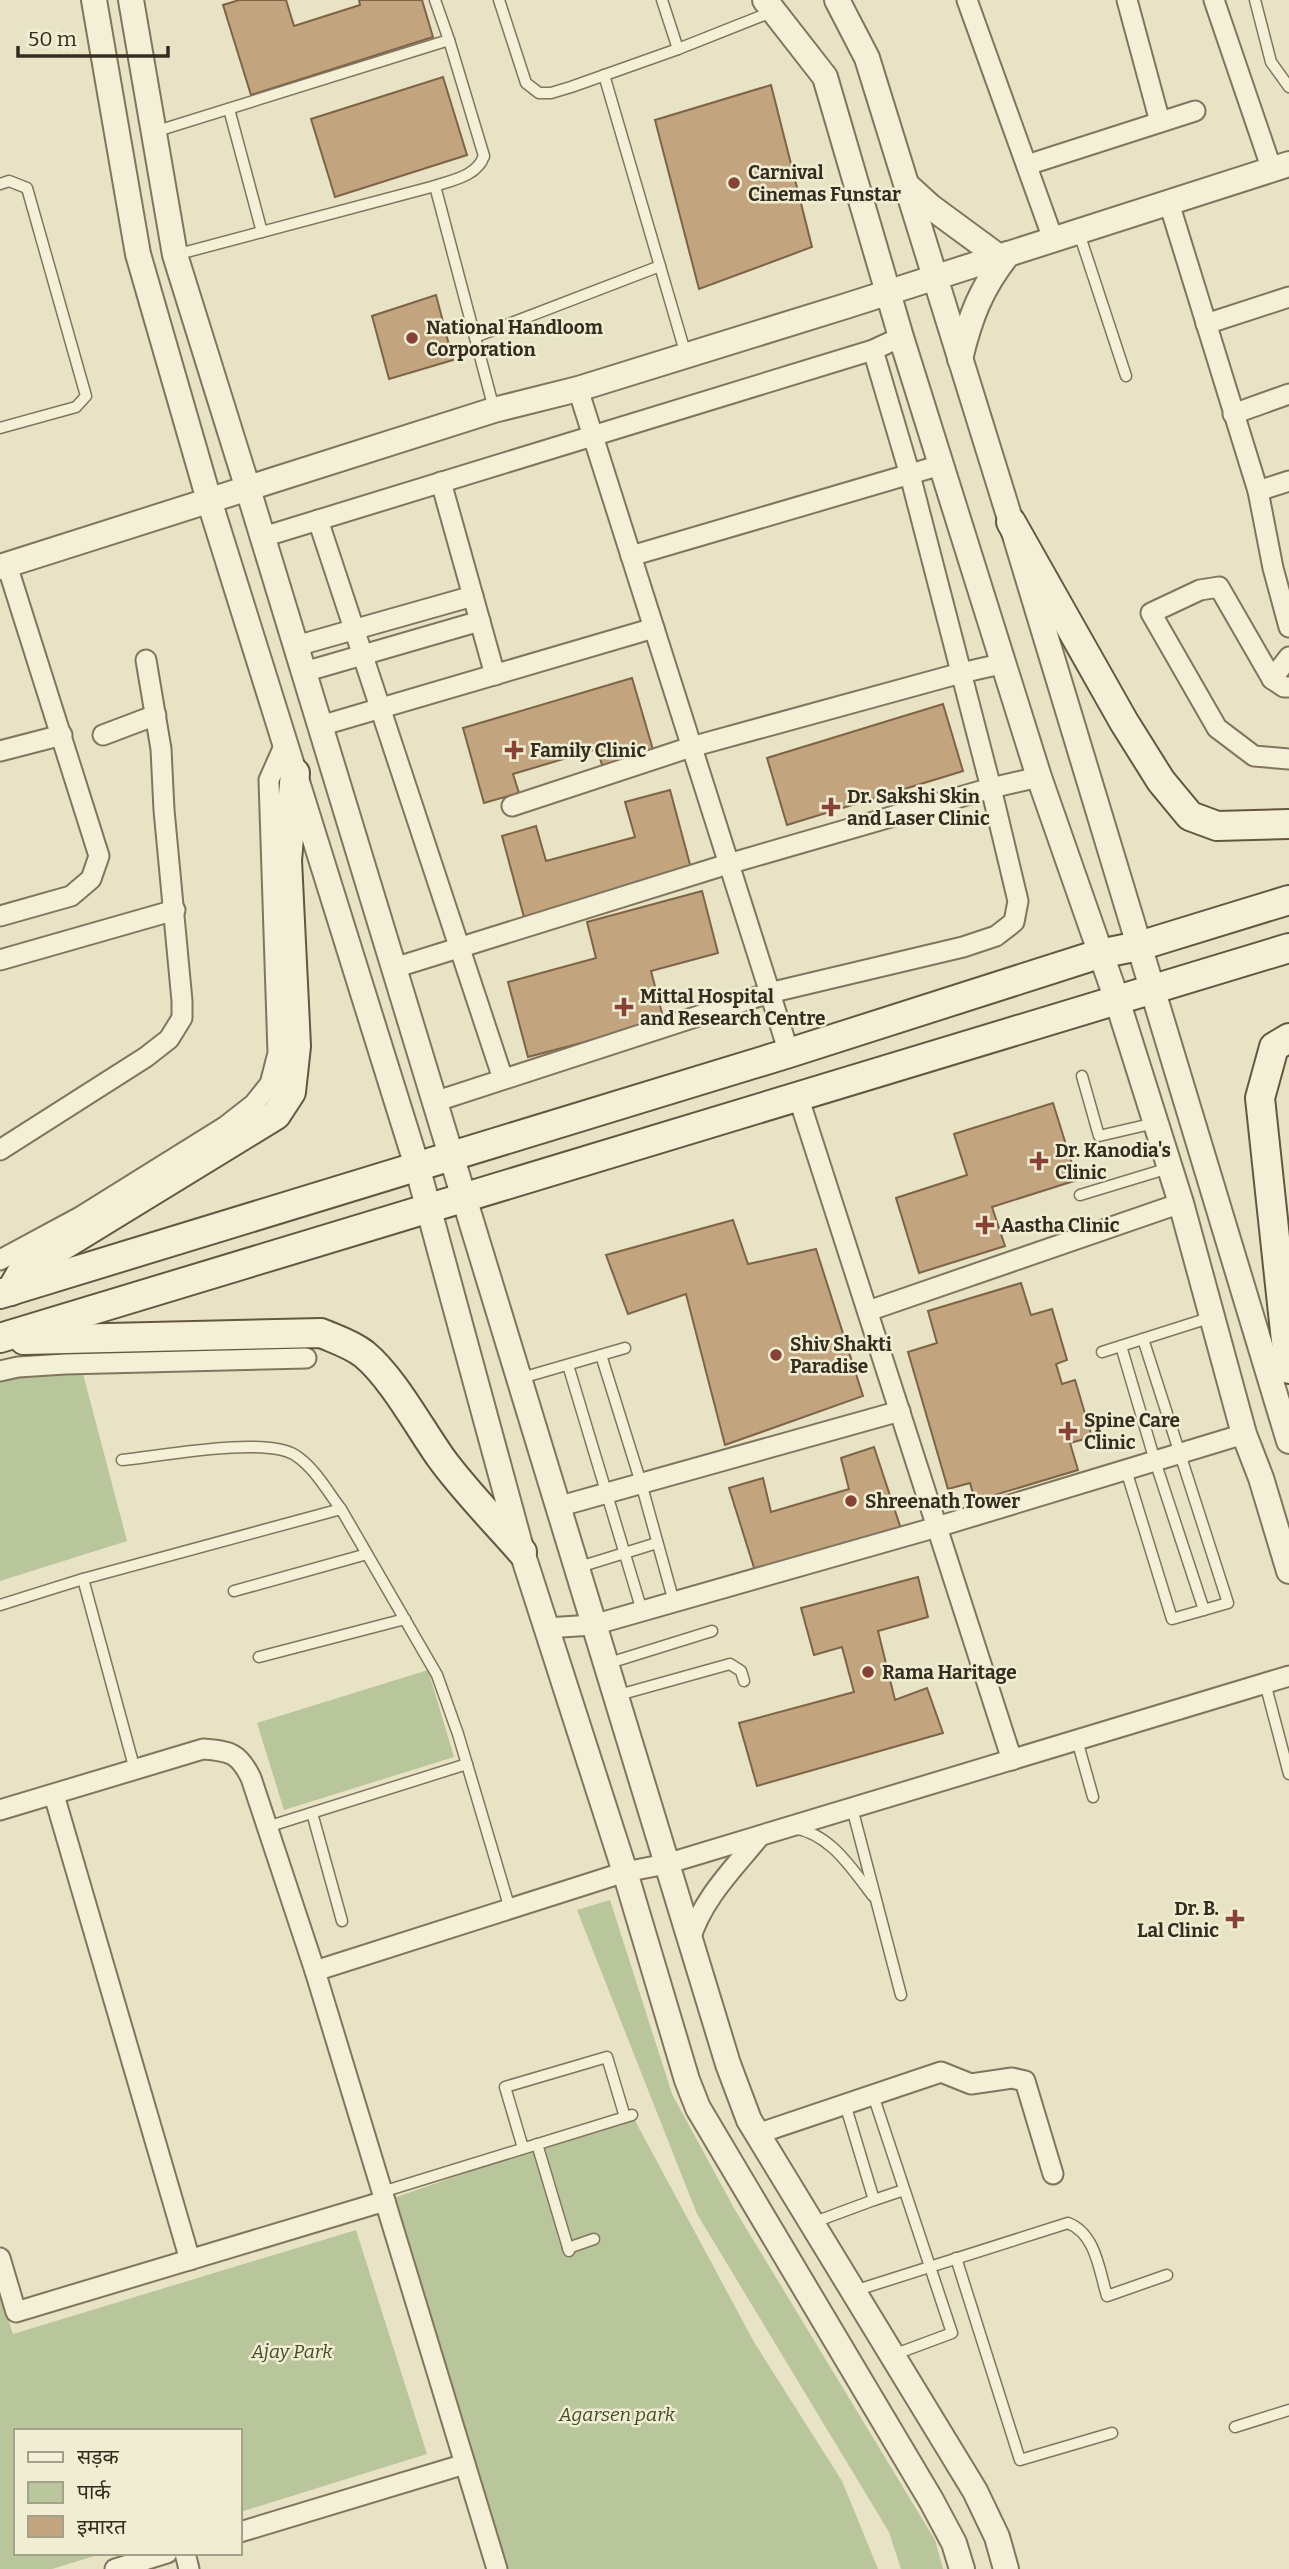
<svg xmlns="http://www.w3.org/2000/svg" width="1289" height="2569" font-family="Bitter,'Noto Sans Devanagari',serif">
<style>
.green{fill:#b9c59a}
.building{fill:#c2a57f;stroke:#7d6446;stroke-width:2}
.lines{fill:none;stroke-linecap:round;stroke-linejoin:round}
.service-casing{stroke:#81755d;stroke-width:13}
.minor-casing{stroke:#81755d;stroke-width:23}
.tertiary-casing{stroke:#81755d;stroke-width:28}
.secondary-casing{stroke:#635740;stroke-width:32}
.service{stroke:#f4f0d7;stroke-width:10}
.minor{stroke:#f4f0d7;stroke-width:19}
.tertiary{stroke:#f4f0d7;stroke-width:24}
.secondary{stroke:#f4f0d7;stroke-width:28}
.poi-dot{fill:#884135;stroke:#f1edd3;stroke-width:2.5}
.labels{text-anchor:middle;stroke-width:5;stroke-linejoin:round;paint-order:stroke}
.poi-label{font-size:19px;font-weight:bold;fill:#332c1f;stroke:#f1edd3;text-anchor:start}
.park-label{font-size:19px;font-style:italic;fill:#3e4d28;stroke:#f1edd3}
</style>
<rect width="100%" height="100%" fill="#e8e3c5"/>
<g class="green">
<path d="M82,1370l45,171 -127,40v-206z"/>
<path d="M428,1670l26,87 -170,53 -27,-87z"/>
<path d="M610,1900l62,194 63,116 200,330 8,29h-42l-12,-37 -192,-318 -120,-304z"/>
<path d="M632,2115l122,227 88,139 36,88h-372l-121,-368z"/>
<path d="M356,2230l71,224 -187,58v-81h-224v122h88l-52,16h-52v-274l13,39z"/>
</g>
<g class="building">
<path d="M239,0h47l8,26 66,-21 -1,-5h63l11,37 -182,58 -28,-90z"/>
<path d="M443,77l24,78 -132,42 -24,-78z"/>
<path d="M771,85l41,162 -113,42 -44,-169z"/>
<path d="M436,295l17,65 -64,19 -17,-63z"/>
<path d="M632,678l22,75 -51,15 -6,-19 -84,25 6,19 -35,10 -21,-75z"/>
<path d="M943,704l20,67 -176,54 -20,-67z"/>
<path d="M670,790l22,82 -168,45 -22,-81 34,-10 10,35 89,-24 -10,-35z"/>
<path d="M702,891l16,62 -67,18 13,50 -136,36 -20,-75 88,-24 -9,-36z"/>
<path d="M1053,1103l24,77 -85,27 13,39 -86,27 -23,-75 71,-23 -13,-41z"/>
<path d="M733,1220l15,44 68,-15 47,147 -138,49 -39,-151 -58,20 -22,-59z"/>
<path d="M1021,1283l10,32 21,-6 15,51 -11,4 6,20 13,-4 17,57 -22,6 8,27 -103,31 -5,-18 -22,6 -40,-137 29,-9 -9,-32z"/>
<path d="M874,1447l27,82 -145,45 -27,-86 34,-10 8,34 78,-23 -8,-31z"/>
<path d="M918,1577l10,40 -50,14 17,69 32,-12 16,45 -186,53 -18,-63 115,-31 -12,-45 -28,8 -13,-47z"/>
</g>
<g class="lines">
<g class="service-casing">
<g id="service">
<path d="M499,0l27,83 13,10h12l20,-6 107,-38"/>
<path d="M662,0l16,49 96,-38"/>
<path d="M1255,0l16,62 18,25"/>
<path d="M604,75l82,280"/>
<path d="M229,109l33,123"/>
<path d="M154,132l295,-92 -14,-40"/>
<path d="M0,184l9,-3 18,7 59,208 -10,11 -76,21"/>
<path d="M435,186l59,223"/>
<path d="M1079,233l47,143"/>
<path d="M175,255l260,-69c18,-6 42,-10 49,-30l-35,-116"/>
<path d="M475,337l185,-71"/>
<path d="M1082,1076l17,60 56,-13"/>
<path d="M1080,1195l89,-27"/>
<path d="M1121,1346l34,115 49,149"/>
<path d="M1102,1352l110,-35"/>
<path d="M601,1355l40,128 33,119"/>
<path d="M568,1365l74,246"/>
<path d="M518,1379l107,-31"/>
<path d="M122,1460c39,-4 142,-24 173,-5 20,13 32,36 46,54"/>
<path d="M1126,1470l46,149 56,-16 -85,-264"/>
<path d="M576,1568l81,-25"/>
<path d="M83,1579l52,191"/>
<path d="M234,1591l133,-37"/>
<path d="M0,1605l83,-26 258,-70 96,166 21,59 52,175"/>
<path d="M259,1657l146,-38"/>
<path d="M606,1664l106,-33"/>
<path d="M1265,1683l24,91"/>
<path d="M615,1696l115,-32 11,7 3,10"/>
<path d="M1077,1740l16,57"/>
<path d="M852,1808l49,187"/>
<path d="M312,1813l30,108"/>
<path d="M267,1827l200,-63"/>
<path d="M793,1828c37,5 59,41 80,68"/>
<path d="M873,2095l79,238 -59,22"/>
<path d="M537,2144l32,107"/>
<path d="M523,2148l-18,-61 102,-30 18,60"/>
<path d="M382,2192l250,-77"/>
<path d="M874,2200l30,-10"/>
<path d="M812,2223l62,-23 -29,-96"/>
<path d="M568,2248l26,-9"/>
<path d="M956,2258l64,202 92,-27"/>
<path d="M854,2291l214,-68c28,11 31,47 39,73l60,-21"/>
<path d="M1235,2427l54,-17"/>
</g>
</g>
<g class="minor-casing">
<g id="minor">
<path d="M967,0l86,239"/>
<path d="M1127,0l33,122"/>
<path d="M1214,0l58,170"/>
<path d="M1027,165l168,-54"/>
<path d="M1169,203l89,288 15,77 16,59"/>
<path d="M1206,324l83,-27"/>
<path d="M578,389l211,664"/>
<path d="M1233,414l56,-20"/>
<path d="M441,482l54,193"/>
<path d="M1258,491l31,-10"/>
<path d="M318,520l185,559"/>
<path d="M263,537l610,-187 28,-13"/>
<path d="M631,556l310,-91"/>
<path d="M296,646l177,-50"/>
<path d="M304,672l176,-51"/>
<path d="M1272,679l17,-22"/>
<path d="M1289,687h-5l-12,-8 -53,-92 -19,3 -49,23 66,115 37,28 35,3"/>
<path d="M320,726l334,-98"/>
<path d="M103,735l53,-20"/>
<path d="M0,751l62,-16"/>
<path d="M512,806l179,-59 270,-74 44,-10"/>
<path d="M0,916l71,-20 20,-17 8,-23 -92,-291"/>
<path d="M0,960l175,-50"/>
<path d="M394,968l334,-104 263,-76 48,-11"/>
<path d="M798,1096l214,664"/>
<path d="M434,1102l335,-109 194,-46 33,-11 18,-14 4,-21 -27,-113 -81,-313 -37,-125"/>
<path d="M0,1150l146,-93 23,-18 13,-21v-17l-18,-191 -3,-61 -15,-89"/>
<path d="M0,1260l80,-43 146,-91 28,-22 16,-20 8,-31 -9,-273 16,-36"/>
<path d="M868,1311l313,-108"/>
<path d="M0,1371l18,-4 47,-3 241,-6"/>
<path d="M557,1507l343,-96"/>
<path d="M546,1628l47,-3 344,-98 307,-93"/>
<path d="M54,1795l136,465"/>
<path d="M0,1810l203,-61c27,2 36,4 48,29l64,193"/>
<path d="M690,1940c12,-41 44,-72 70,-104"/>
<path d="M757,2134l184,-62 30,12 41,-6 13,3 28,93"/>
<path d="M0,2258l16,54 369,-111"/>
<path d="M240,2532l225,-68"/>
<path d="M185,2553l4,16"/>
<path d="M115,2569l52,-16"/>
<path d="M497,2569l-182,-598 310,-99 41,-8 623,-188"/>
</g>
</g>
<g class="tertiary-casing">
<g id="tertiary">
<path d="M94,0l44,254 71,246 208,666 105,386 103,320 62,208 11,28 233,392 23,43 8,26"/>
<path d="M131,0l44,255 73,234 480,1575 21,56 226,371 22,46 9,32"/>
<path d="M765,0l60,77 76,260 138,440 78,223 64,203 63,231 17,44 28,93"/>
<path d="M837,0l30,58 144,464 278,919"/>
<path d="M908,186l23,21 68,50"/>
<path d="M960,359c10,-42 21,-71 48,-105"/>
<path d="M0,567l494,-157 84,-21 268,-83 443,-142"/>
</g>
</g>
<g class="secondary-casing">
<g id="secondary">
<path d="M1011,522l113,200 37,59 29,35 27,10 72,-2"/>
<path d="M1289,1038l-15,9 -14,51 29,271"/>
<path d="M11,1291l12,-21 253,-155 15,-23 5,-46 -9,-186 8,-87"/>
<path d="M0,1294l789,-241 310,-99 40,-8 150,-46"/>
<path d="M0,1338l1289,-390"/>
<path d="M24,1340l297,-7c14,6 30,11 43,21 29,24 55,73 77,104 24,33 54,63 81,94"/>
</g>
</g>
<use href="#service" class="service"/>
<use href="#minor" class="minor"/>
<use href="#tertiary" class="tertiary"/>
<use href="#secondary" class="secondary"/>
</g>
<g class="poi-dot">
<circle cx="734" cy="183" r="7"/>
<circle cx="412" cy="338" r="7"/>
<path d="M510.5 739.5h7v7h7v7h-7v7h-7v-7h-7v-7h7z"/>
<path d="M827.5 796.5h7v7h7v7h-7v7h-7v-7h-7v-7h7z"/>
<path d="M620.5 996.5h7v7h7v7h-7v7h-7v-7h-7v-7h7z"/>
<path d="M1035.5 1150.5h7v7h7v7h-7v7h-7v-7h-7v-7h7z"/>
<path d="M981.5 1214.5h7v7h7v7h-7v7h-7v-7h-7v-7h7z"/>
<circle cx="776" cy="1355" r="7"/>
<path d="M1064.5 1420.5h7v7h7v7h-7v7h-7v-7h-7v-7h7z"/>
<circle cx="851" cy="1501" r="7"/>
<circle cx="868" cy="1672" r="7"/>
<path d="M1231.5 1908.5h7v7h7v7h-7v7h-7v-7h-7v-7h7z"/>
</g>
<g class="labels">
<g class="poi-label">
<text x="748" y="179">Carnival<tspan x="748" dy="22">Cinemas Funstar</tspan></text>
<text x="426" y="334">National Handloom<tspan x="426" dy="22">Corporation</tspan></text>
<text x="530" y="757">Family Clinic</text>
<text x="847" y="803">Dr. Sakshi Skin<tspan x="847" dy="22">and Laser Clinic</tspan></text>
<text x="640" y="1003">Mittal Hospital<tspan x="640" dy="22">and Research Centre</tspan></text>
<text x="1055" y="1157">Dr. Kanodia's<tspan x="1055" dy="22">Clinic</tspan></text>
<text x="1001" y="1232">Aastha Clinic</text>
<text x="790" y="1351">Shiv Shakti<tspan x="790" dy="22">Paradise</tspan></text>
<text x="1084" y="1427">Spine Care<tspan x="1084" dy="22">Clinic</tspan></text>
<text x="865" y="1508">Shreenath Tower</text>
<text x="882" y="1679">Rama Haritage</text>
<text x="1219" y="1915" text-anchor="end">Dr. B.<tspan x="1219" dy="22">Lal Clinic</tspan></text>
</g>
<g class="park-label">
<text x="292" y="2358">Ajay Park</text>
<text x="617" y="2421">Agarsen park</text>
</g>
</g>
<rect x="14" y="2429" width="228" height="126" fill="#f1edd3" stroke="#a5a08b" stroke-width="2"/>
<rect x="28" y="2452" width="35" height="10" fill="#f4f0d7" stroke="#a5a08b" stroke-width="2"/>
<text x="77" y="2464" font-size="21" fill="#332c1f">सड़क</text>
<rect x="28" y="2482" width="35" height="21" fill="#b9c59a" stroke="#a5a08b" stroke-width="2"/>
<text x="77" y="2499" font-size="21" fill="#332c1f">पार्क</text>
<rect x="28" y="2516" width="35" height="21" fill="#c2a57f" stroke="#a5a08b" stroke-width="2"/>
<text x="77" y="2534" font-size="21" fill="#332c1f">इमारत</text>
<path d="M18 46v10h150v-10" fill="none" stroke="#332c1f" stroke-width="3.5"/>
<text x="28" y="46" font-size="21" fill="#332c1f" stroke="#f1edd3" stroke-width="5" paint-order="stroke">50 m</text>
</svg>
